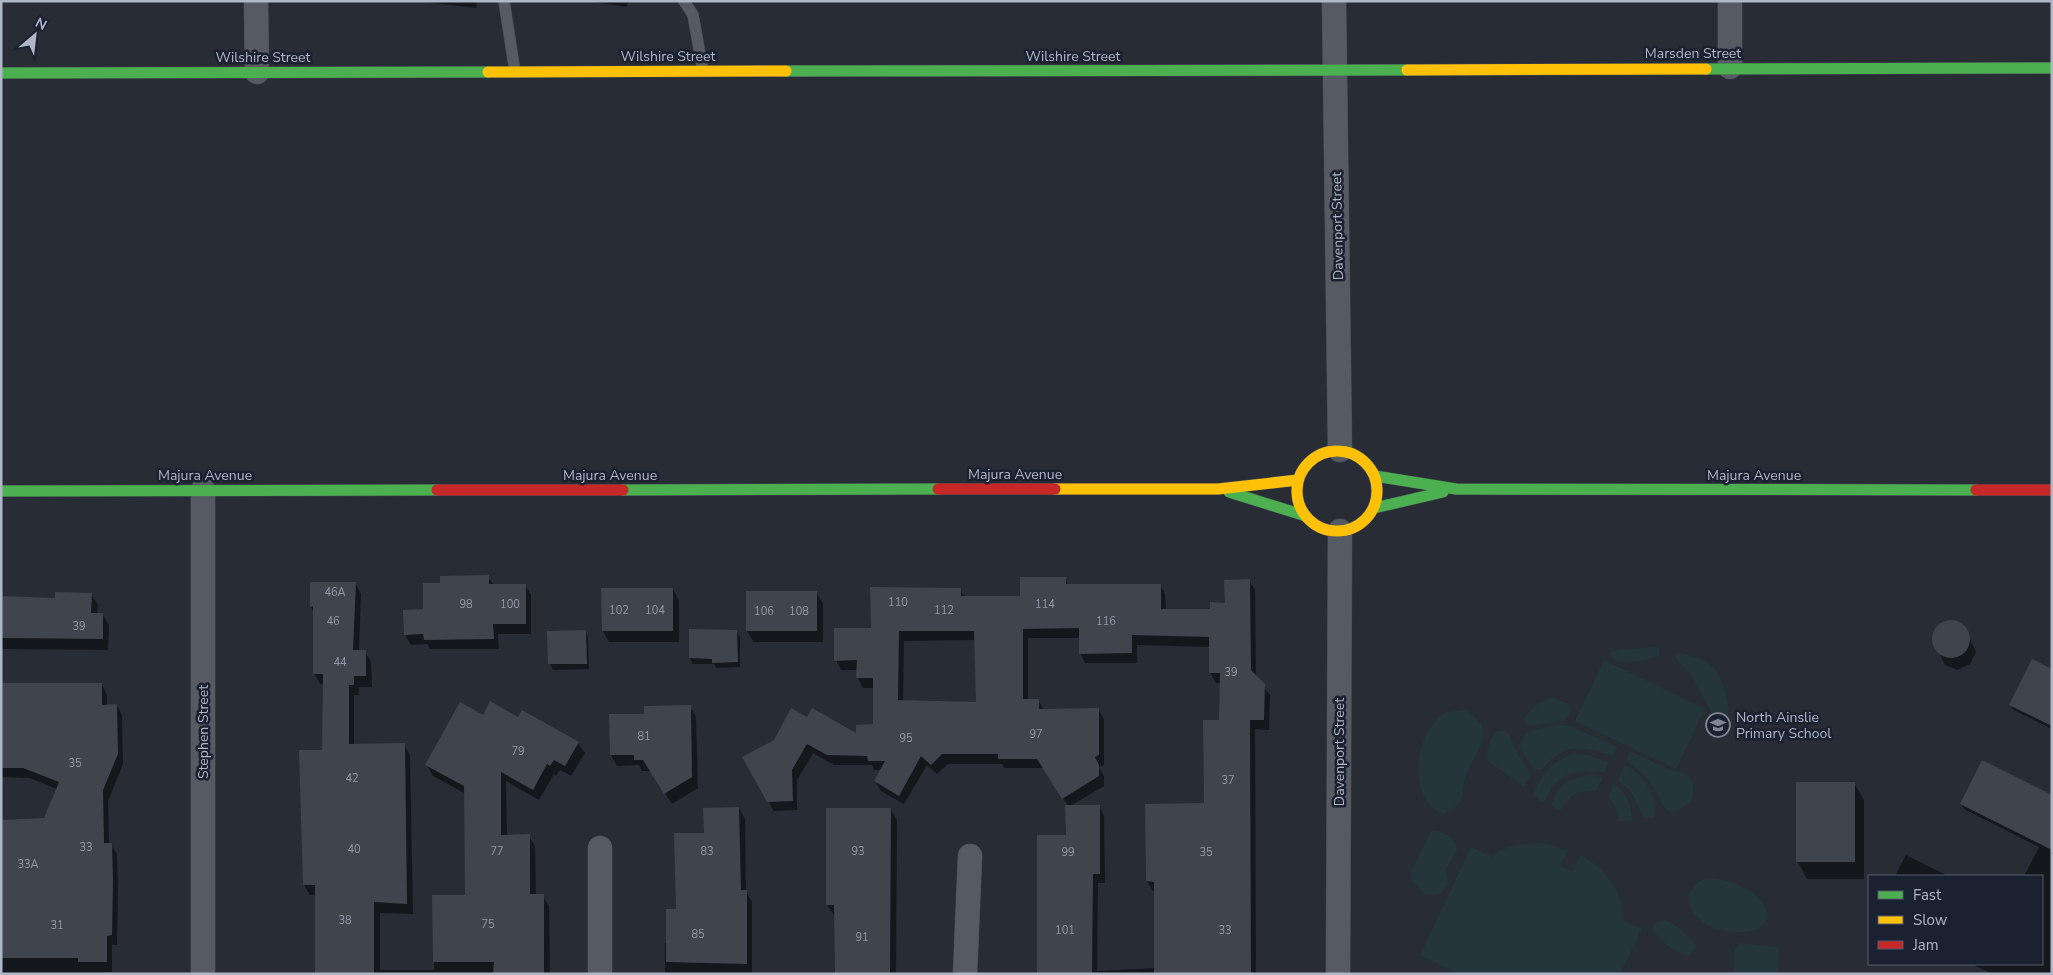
<svg xmlns="http://www.w3.org/2000/svg" width="2053" height="975" font-family="'Nunito Sans',sans-serif">
<style>
.green{fill:#24363b}
.shadow{fill:#0007;fill-rule:evenodd}
.building{fill:#40444c;fill-rule:evenodd}
.lines{fill:none;stroke-linecap:round;stroke-linejoin:round}
.lane-casing{stroke:#444850;stroke-width:12}
.street-casing{stroke:#444850;stroke-width:25}
.fast-casing{stroke:#444850;stroke-width:12}
.slow-casing{stroke:#444850;stroke-width:12}
.jam-casing{stroke:#444850;stroke-width:12}
.lane{stroke:#565a63;stroke-width:11}
.street{stroke:#565a63;stroke-width:24}
.fast{stroke:#4caf50;stroke-width:11}
.slow{stroke:#ffc107;stroke-width:11}
.jam{stroke:#c62828;stroke-width:11}
.labels{text-anchor:middle;stroke-width:5;stroke-linejoin:round;paint-order:stroke}
.number-label{font-size:11px;fill:#939aa8}
.street-label{font-size:14px;fill:#afb6c7;stroke:#1a2130}
.poi-label{font-size:14px;fill:#afb6c7;stroke:#1a2130;text-anchor:start}
</style>
<rect width="100%" height="100%" fill="#272c35"/>
<g class="green">
<path d="M1655,647l5,2 -1,7c-18,4 -32,11 -49,0l1,-4 7,-2z"/>
<path d="M1680,653c25,5 38,12 45,38 2,9 4,14 3,24l-5,4 -7,1c-10,-14 -15,-30 -25,-45 -5,-7 -13,-12 -17,-21z"/>
<path d="M1604,660l101,49 -29,60 -101,-48z"/>
<path d="M1552,697l17,7c6,19 -14,18 -27,20 -6,1 -9,3 -15,1l-3,-6c5,-11 17,-17 28,-22z"/>
<path d="M1464,710c35,19 13,39 3,63 -9,20 4,29 -24,41 -37,-17 -29,-76 -1,-99 5,-4 15,-4 22,-5z"/>
<path d="M1561,725l8,1 49,21 -5,9c-31,-10 -50,-14 -71,14l-7,-1c-30,-31 -6,-42 26,-44z"/>
<path d="M1505,730c9,9 6,11 11,21 5,12 23,23 7,35l-36,-26c-2,-11 3,-19 9,-28z"/>
<path d="M1630,751l36,17 17,5 7,4c9,21 0,28 -19,36 -12,-7 -11,-20 -20,-30 -7,-9 -16,-15 -25,-23z"/>
<path d="M1573,754l15,1 21,7 -5,10c-19,0 -36,-3 -50,13 -4,6 -6,12 -11,17l-10,-6c7,-21 20,-35 40,-42z"/>
<path d="M1624,765c19,7 36,33 29,53h-9l-13,-27 -13,-10z"/>
<path d="M1593,775l10,3 -7,13 -17,1 -7,4 -12,14 -9,-4c8,-24 17,-28 42,-31z"/>
<path d="M1614,784c13,8 18,22 18,37h-13l-1,-11 -10,-14z"/>
<path d="M1434,830l15,6 7,7 1,8 -11,17 2,16 -8,10 -7,1 -9,-2 -13,-13 1,-10 18,-37z"/>
<path d="M1543,843l25,7 -8,16 12,6 9,-17c22,12 45,38 41,65l20,9 -22,45h-162l-38,-19 51,-108 21,10c13,-13 33,-13 51,-14z"/>
<path d="M1706,878c16,0 33,5 47,15 16,11 22,33 -2,38 -14,3 -33,1 -45,-7 -21,-14 -25,-35 0,-46z"/>
<path d="M1664,920c14,5 24,15 33,27l-8,9c-13,-2 -30,-16 -37,-27l4,-8z"/>
<path d="M1739,943l37,4 3,3 -1,24h-45l2,-26z"/>
</g>
<g class="shadow">
<path d="M417,1h60l-1,7z"/>
<path d="M587,1h41l-1,6z"/>
<path d="M488,577l6,8h31l6,10v39h-33l1,15h-69l-3,-5 -16,1 -6,-10 36,-51z"/>
<path d="M1065,578l4,8 91,-1 5,9 1,17h46l14,-7 23,-23 6,9 1,87 14,18 -1,35 -14,-1 1,245h-218l29,-138 1,-30 -24,-38h-40l-2,-4h-54l-11,10 -10,-9 -23,39 -23,-13 -6,-10 7,-11h-8l-2,-5h-38l-21,-12 -16,27v30l-23,1 -30,-53 31,-17 33,-22 49,16 17,-9v-38h-11l-5,-10v-8h-17l-5,-10 36,-31 88,-39 5,7 56,1zM1028,638h52v15l5,10h52v-18l73,2v26l6,10h5v38l-16,83 -58,77 6,10h2l1,77 -59,3 1,-88h7l-1,-67 -5,-10h-29l34,-20v-10l-5,-9 5,-2v-46l-6,-10 -54,1 -6,-10 -10,1zM976,640l1,63 -74,-2 1,-60z"/>
<path d="M355,583l6,11 -2,57 6,1 6,10 1,25h-13v8h-5v50l50,-1 6,11 3,159 -33,-1v57h54v-74h32v-102l-33,-18 -6,-11 56,-49 36,2 59,25 7,10 -14,23 -11,-6 -4,6 -2,-2 -15,26 -33,-19 1,55h22l6,10 1,50h7l6,10 1,68h-234v-79h-6l-6,-10 19,-134 1,-67h-4l-6,-11v-60l-3,-6z"/>
<path d="M673,589l6,12v41h-70l-6,-11z"/>
<path d="M816,592l7,11v39h-69l-7,-11z"/>
<path d="M91,594l7,11 -1,9h5l7,11 -1,25 -105,-1 -2,-3v-48l55,1z"/>
<path d="M1950,621l14,5 12,26 -6,12 -13,6 -12,-5 -12,-25 4,-13z"/>
<path d="M691,630l46,2 3,5v30l-24,1 -2,-4h-21l-3,-6z"/>
<path d="M585,631l3,6 1,32 -36,1 -3,-6 -2,-32z"/>
<path d="M2052,670v59l-38,-19 -4,-5z"/>
<path d="M1,685h101l5,10v11l10,-1 5,10 1,49 -15,37 1,44h2l6,9 1,38 -1,53h-5v27h-8v2h-103v-141l44,-14 12,-30 -27,-11 -29,-1z"/>
<path d="M690,706l6,11 2,71 -26,16 -22,-33h-8l-3,-6 -22,1 -6,-11 35,-40z"/>
<path d="M1854,783l10,17v79h-57l-9,-17z"/>
<path d="M2052,796v178h-60l-20,-10h70v-88h-18l15,-29 -75,-38 -3,-6z"/>
<path d="M739,808l6,11 1,72 6,11v72h-87v-31h2l10,-33 28,-76z"/>
<path d="M891,810l6,10 -1,154h-60v-59h-2l-7,-10z"/>
<path d="M1906,855l42,21h-53z"/>
</g>
<g class="building">
<path d="M489,575v9h37v40h-33l1,15 -70,1 -1,-6 -19,1 -1,-25 20,-1v-26h17v-7z"/>
<path d="M1020,577h46v7h95v25h49v-7l15,1 -1,-23 26,-1 1,91 14,14 -1,36h-14l1,254h-97v-92l-8,-1 -1,-77 59,-1 -1,-83h16l1,-47h-11v-36l-77,-2v18l-53,1v-26l-56,1v70h16v10l60,-1v47l-4,2 4,8v11l-37,23 -25,-40h-39v-5h-56l-11,11 -10,-9 -22,40 -25,-15 11,-20h-17l-1,-5 -40,-1 -20,-11 -15,26 1,31 -26,1 -25,-45 32,-17 17,-32 16,9 5,-9 44,25v-8l17,-1v-46h-17l1,-18 -23,1v-33h37l-1,-41 91,1v8h59zM899,631h75l2,71 -78,-2z"/>
<path d="M310,582h46l-3,68h13v26h-12v9h-5v59l56,-1 2,161 -33,-2v72h-59v-89h-12l-4,-135h23l1,-76h-10v-68l-3,1z"/>
<path d="M601,588h72v43h-71z"/>
<rect x="746" y="591" width="71" height="40"/>
<path d="M55,592l37,1 -1,20h12v26l-102,-1v-42l54,2z"/>
<circle cx="1951" cy="639" r="19"/>
<path d="M689,629l48,1 1,32 -26,1v-4l-23,-1z"/>
<path d="M586,630l1,34h-39l-1,-33z"/>
<path d="M2032,659l20,10v57l-43,-21z"/>
<path d="M1,683h101v22l15,-1 1,50 -15,36 1,53h8l1,38 -1,54 -5,1v26h-29v-4h-77v-138l43,-2 15,-36 -36,-14h-22z"/>
<path d="M490,701l28,16 4,-7 57,32 -14,24 -11,-6 -4,6 -3,-2 -14,26 -32,-18v63l29,-1v60h14v80h-51l1,-12h-61l-1,-67h33l-1,-109 -39,-21 35,-63 23,13z"/>
<path d="M691,705l1,72 -28,17 -21,-34h-9v-5h-24l-1,-41h35v-8z"/>
<path d="M1982,760l70,35v55l-92,-46z"/>
<rect x="1796" y="782" width="59" height="80"/>
<path d="M1065,805h35v69h-7l-1,100h-55v-139h29z"/>
<path d="M739,807l2,83h6v74l-81,-2v-53h10l-2,-76h30l-1,-25z"/>
<path d="M826,808h65l-1,166h-55l-1,-69h-8z"/>
</g>
<g class="lines">
<g class="lane-casing">
<g id="lane">
<path d="M504,1l11,71"/>
<path d="M684,1l9,14 10,56"/>
</g>
</g>
<g class="street-casing">
<g id="street">
<path d="M256,1l1,71"/>
<path d="M1334,1l6,449"/>
<path d="M1730,1v66"/>
<path d="M203,974v-484"/>
<path d="M600,974v-126"/>
<path d="M965,974l5,-118"/>
<path d="M1338,974l2,-443"/>
</g>
</g>
<g class="fast-casing">
<g id="fast">
<path d="M1706,69l346,-1"/>
<path d="M786,71l621,-1"/>
<path d="M1,73l487,-1"/>
<path d="M1375,476l81,13 520,1"/>
<path d="M623,490l315,-1"/>
<path d="M1,491l436,-1"/>
<path d="M1229,492l77,24"/>
<path d="M1374,508l69,-16"/>
</g>
</g>
<g class="slow-casing">
<g id="slow">
<path d="M1407,70l299,-1"/>
<path d="M488,72l298,-1"/>
<circle cx="1337" cy="491" r="40"/>
<path d="M1055,489h163l80,-9"/>
</g>
</g>
<g class="jam-casing">
<g id="jam">
<path d="M938,489h117"/>
<path d="M437,490h186"/>
<path d="M1976,490h76"/>
</g>
</g>
<use href="#lane" class="lane"/>
<use href="#street" class="street"/>
<use href="#fast" class="fast"/>
<use href="#slow" class="slow"/>
<use href="#jam" class="jam"/>
</g>
<defs>
<g id="school-ring" transform="scale(1.25)"><circle r="9.5" fill="#1a2130" stroke="#7f8694" stroke-width="1.5"/><path d="M0-5L7-2L0 1L-7-2ZM-4 1L0 2.5L4 1V4Q0 6-4 4Z" fill="#7f8694"/></g>
</defs>
<g fill-rule="evenodd">
<use href="#school-ring" x="1718" y="725"/>
</g>
<g class="labels">
<g class="number-label">
<text x="335" y="596">46A</text>
<text x="898" y="606">110</text>
<text x="466" y="608">98</text>
<text x="510" y="608">100</text>
<text x="1045" y="608">114</text>
<text x="619" y="614">102</text>
<text x="655" y="614">104</text>
<text x="944" y="614">112</text>
<text x="764" y="615">106</text>
<text x="799" y="615">108</text>
<text x="333" y="625">46</text>
<text x="1106" y="625">116</text>
<text x="79" y="630">39</text>
<text x="340" y="666">44</text>
<text x="1231" y="676">39</text>
<text x="1036" y="738">97</text>
<text x="644" y="740">81</text>
<text x="906" y="742">95</text>
<text x="518" y="755">79</text>
<text x="75" y="767">35</text>
<text x="352" y="782">42</text>
<text x="1228" y="784">37</text>
<text x="86" y="851">33</text>
<text x="354" y="853">40</text>
<text x="497" y="855">77</text>
<text x="707" y="855">83</text>
<text x="858" y="855">93</text>
<text x="1068" y="856">99</text>
<text x="1206" y="856">35</text>
<text x="28" y="868">33A</text>
<text x="345" y="924">38</text>
<text x="488" y="928">75</text>
<text x="57" y="929">31</text>
<text x="1065" y="934">101</text>
<text x="1225" y="934">33</text>
<text x="698" y="938">85</text>
<text x="862" y="941">91</text>
</g>
<g class="street-label">
<text x="1693" y="58">Marsden Street</text>
<text x="668" y="61">Wilshire Street</text>
<text x="1073" y="61">Wilshire Street</text>
<text x="263" y="62">Wilshire Street</text>
<text transform="translate(1337 226) rotate(-91)" y="5">Davenport Street</text>
<text x="1015" y="479">Majura Avenue</text>
<text x="205" y="480">Majura Avenue</text>
<text x="610" y="480">Majura Avenue</text>
<text x="1754" y="480">Majura Avenue</text>
<text transform="translate(203 732) rotate(-90)" y="5">Stephen Street</text>
<text transform="translate(1339 752) rotate(-90)" y="5">Davenport Street</text>
</g>
<g class="poi-label">
<text x="1736" y="722">North Ainslie<tspan x="1736" dy="16">Primary School</tspan></text>
</g>
</g>
<rect width="2053" height="975" fill="none" stroke="#afb6c7" stroke-width="5"/>
<rect x="1868" y="875" width="175" height="90" fill="#1a2130" stroke="#565d6c"/>
<rect x="1878" y="891" width="25" height="8" fill="#4caf50" stroke="#565d6c"/>
<text x="1913" y="900" font-size="15" fill="#afb6c7">Fast</text>
<rect x="1878" y="916" width="25" height="8" fill="#ffc107" stroke="#565d6c"/>
<text x="1913" y="925" font-size="15" fill="#afb6c7">Slow</text>
<rect x="1878" y="941" width="25" height="8" fill="#c62828" stroke="#565d6c"/>
<text x="1913" y="950" font-size="15" fill="#afb6c7">Jam</text>
<g transform="translate(35 35) rotate(28)" stroke="#1a2130" stroke-width="4" paint-order="stroke">
<path d="M0-4L9 19L0 12L-9 19Z" fill="#afb6c7"/>
<text y="-8" font-size="14" font-weight="bold" text-anchor="middle" fill="#afb6c7">N</text>
</g>
</svg>
